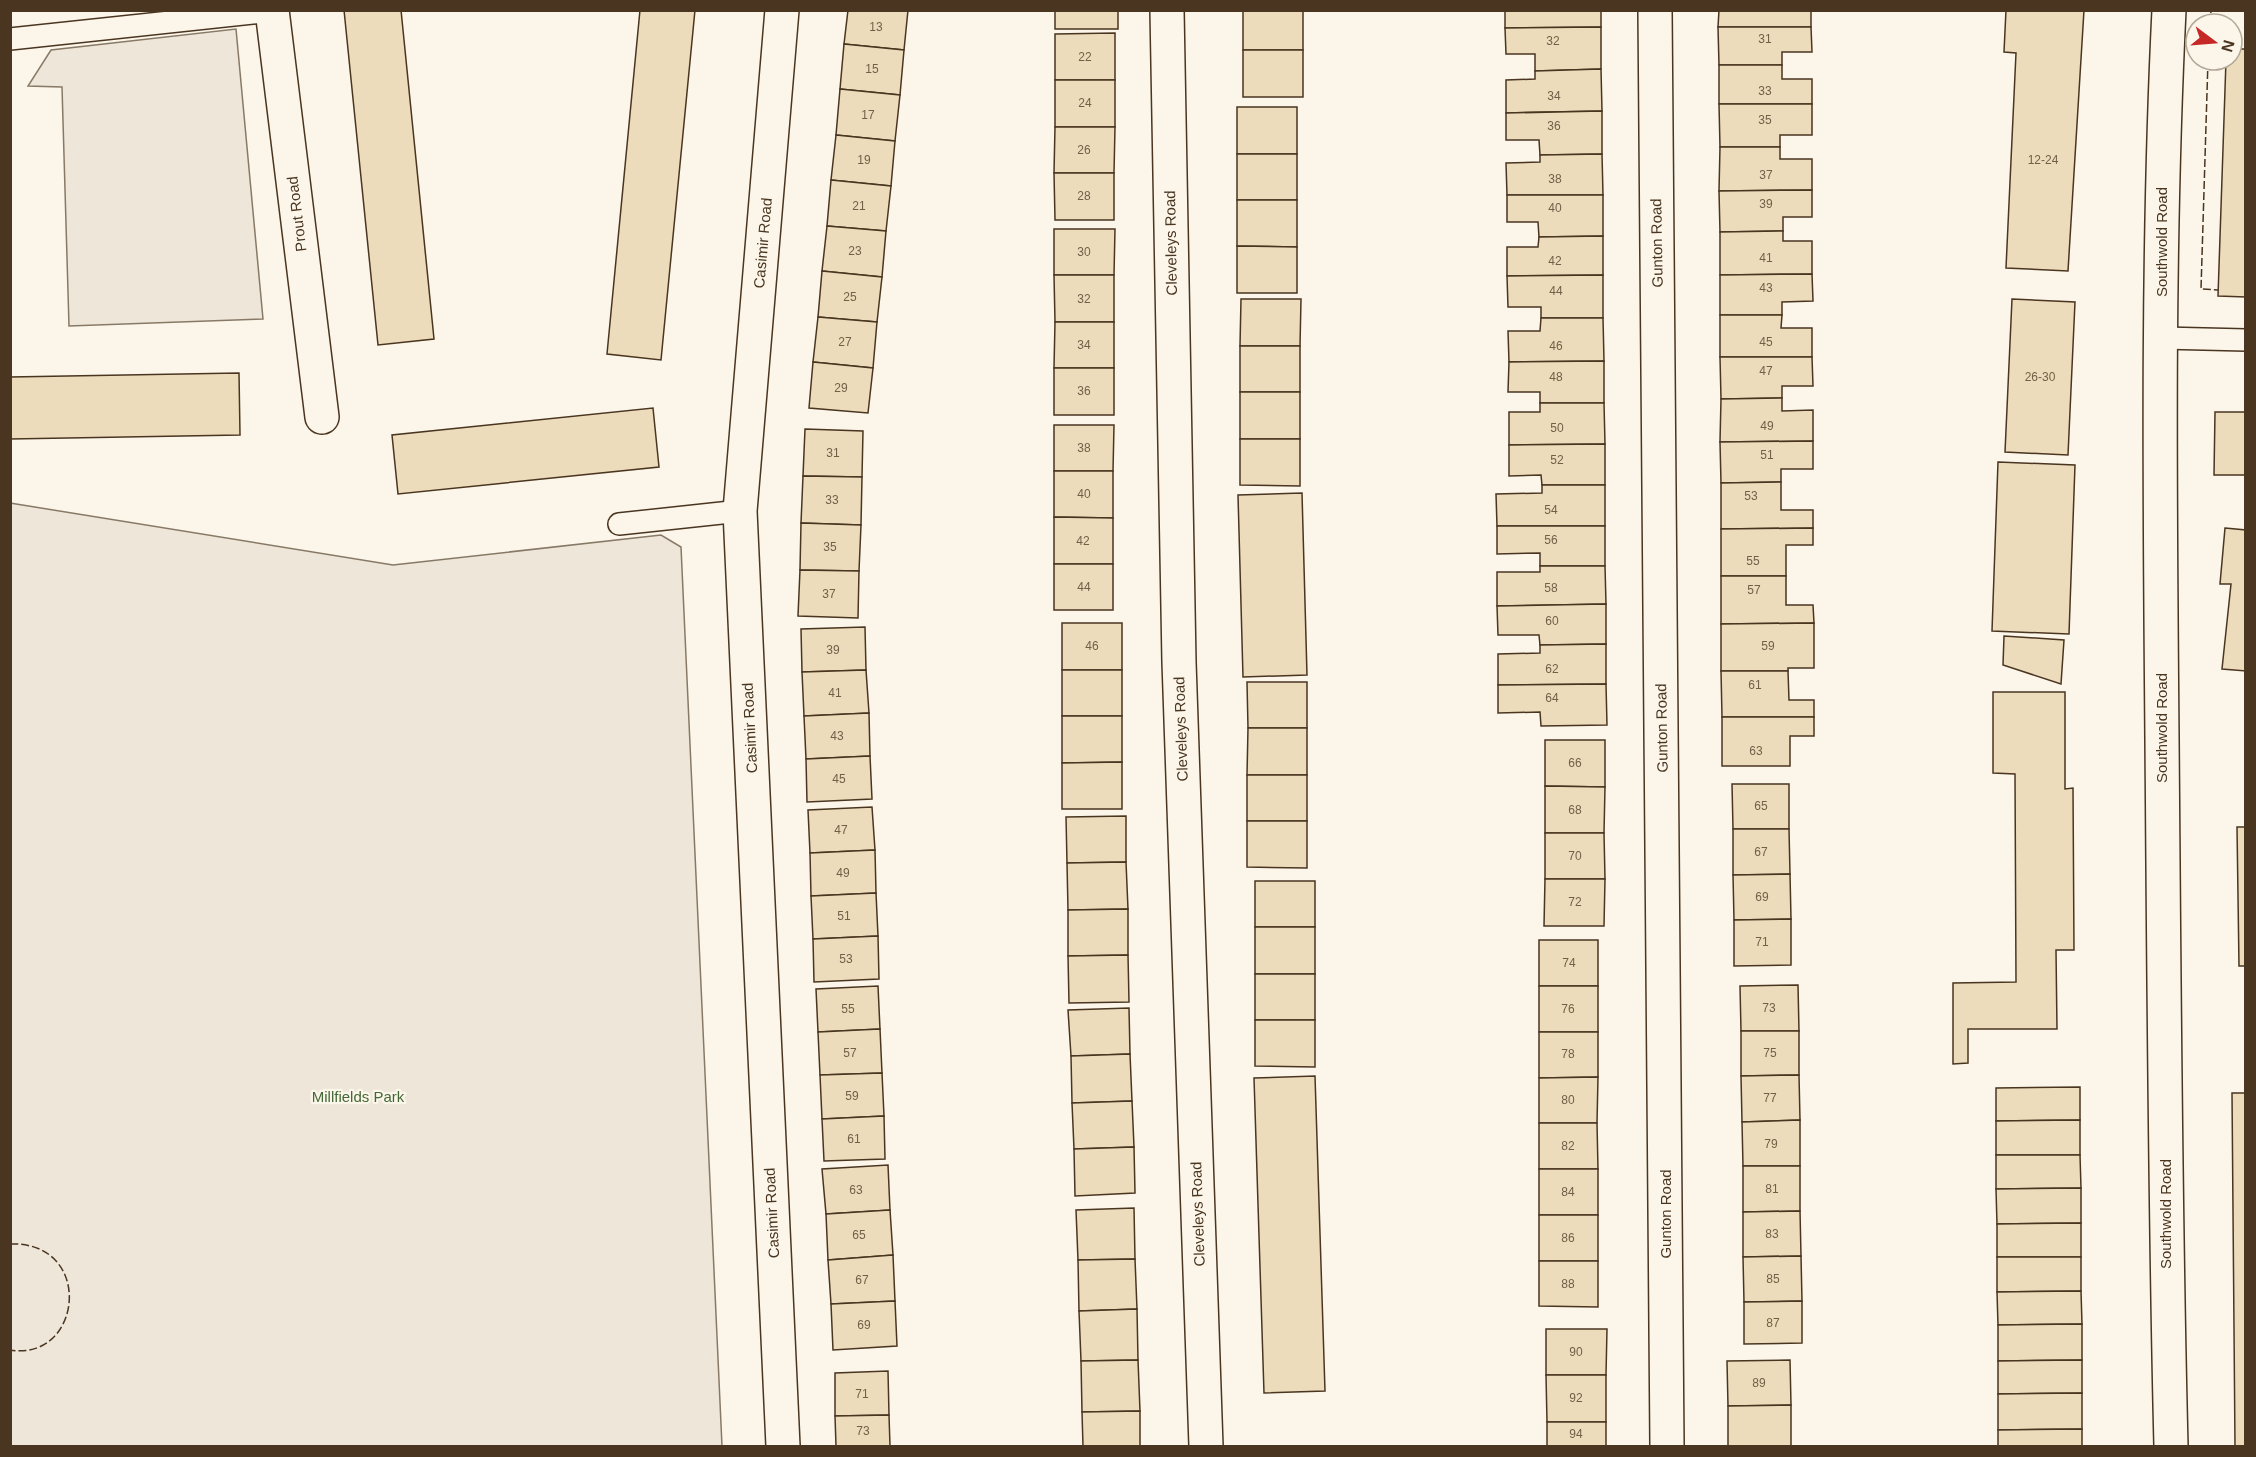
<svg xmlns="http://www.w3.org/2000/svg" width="2256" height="1457" font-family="Arial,sans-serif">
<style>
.green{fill:#ede6d9;stroke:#887966;stroke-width:1.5}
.building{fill:#ecdcbc;stroke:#4a3520;stroke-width:1.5}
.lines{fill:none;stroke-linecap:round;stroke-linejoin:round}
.service-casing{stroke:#4a3520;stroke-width:24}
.minor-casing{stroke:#4a3520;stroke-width:36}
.service{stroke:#fbf6e9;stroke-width:21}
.minor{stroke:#fbf6e9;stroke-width:33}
.fence{stroke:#4a3520;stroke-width:1.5;stroke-dasharray:8 3;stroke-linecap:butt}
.labels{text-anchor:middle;stroke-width:4.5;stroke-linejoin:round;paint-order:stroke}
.number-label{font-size:12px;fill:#725f47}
.street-label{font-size:15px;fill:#4a3520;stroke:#fbf6e9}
.park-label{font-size:15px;fill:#436837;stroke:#fbf6e9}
</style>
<rect width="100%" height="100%" fill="#fbf6e9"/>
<g class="green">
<path d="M236,29l27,290 -194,7 -7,-239 -34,-1 23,-36z"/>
<path d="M10,503l383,62 268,-30 20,12 41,899h-711z"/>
</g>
<g class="building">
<path d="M344,10h57l33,329 -56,6z"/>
<path d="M640,10h55l-34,350 -54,-6z"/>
<path d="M848,10h60l-4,40 -60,-6z"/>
<rect x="1055" y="10" width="63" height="19"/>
<rect x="1243" y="10" width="60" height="40"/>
<path d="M1505,10h96v17l-96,1z"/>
<path d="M1719,10h92v17h-93z"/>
<path d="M2006,10h78l-16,261 -62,-3 10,-215 -12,-1z"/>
<path d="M1601,27v42l-66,2v-17h-29l-1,-26z"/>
<path d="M1718,27h93l1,25h-30v13h-63z"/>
<path d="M1115,33v47h-60v-46z"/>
<path d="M844,44l60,6 -4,45 -60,-6z"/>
<path d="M2232,49h14v248l-28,-1 8,-236h6z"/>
<rect x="1243" y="50" width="60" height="47"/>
<path d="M1719,65h63v14h30v25h-93z"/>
<path d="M1601,69l1,42 -96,2v-33l29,-1v-8z"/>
<rect x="1055" y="80" width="60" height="47"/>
<path d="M840,89l60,6 -5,46 -59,-6z"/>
<path d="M1719,104h93v31h-32v12h-60z"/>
<rect x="1237" y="107" width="60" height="47"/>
<path d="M1602,111v43l-62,1 -1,-15h-33v-27z"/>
<path d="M1055,127h60l-1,46h-60z"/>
<path d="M836,135l59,6 -4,45 -60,-6z"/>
<path d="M1720,147h60v12h32v31l-93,1z"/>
<rect x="1237" y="154" width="60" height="46"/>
<path d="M1602,154l1,41h-96l-1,-32 34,-1v-7z"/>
<path d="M1054,173h60v47h-59z"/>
<path d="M831,180l60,6 -5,45 -59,-5z"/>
<path d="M1812,190v27h-29v14l-63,1 -1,-41z"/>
<path d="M1507,195h96v41l-64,1 -1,-15h-31z"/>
<path d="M1237,200h60v47l-60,-1z"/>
<path d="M827,226l59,5 -4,46 -60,-6z"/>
<path d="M1054,229h61l-1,46h-60z"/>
<path d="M1783,231v10h29v33l-92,1v-43z"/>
<path d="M1603,236v39l-96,1v-29h31l1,-10z"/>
<path d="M1237,246l60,1v46h-60z"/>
<path d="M822,271l60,6 -5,45 -59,-5z"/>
<path d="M1812,274l1,27 -31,1v13h-62v-40z"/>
<path d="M1054,275h60v47h-59z"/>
<path d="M1603,275v43h-62v-11h-33l-1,-31z"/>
<path d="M1241,299h60l-1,47h-60z"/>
<path d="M2012,299l63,3 -7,153 -63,-3z"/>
<path d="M1720,315h62l-1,13h31v29h-92z"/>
<path d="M818,317l59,5 -4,46 -60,-6z"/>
<path d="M1541,318h62l1,43 -95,1 -1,-31h32z"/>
<path d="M1055,322h59v46h-60z"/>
<rect x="1240" y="346" width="60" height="46"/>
<path d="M1720,357h92l1,29h-31v12l-61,1z"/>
<path d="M1604,361v42h-64v-11h-32l1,-30z"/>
<path d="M813,362l60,6 -5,45 -59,-5z"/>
<rect x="1054" y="368" width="60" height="47"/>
<path d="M239,373l1,62 -230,4v-62z"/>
<rect x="1240" y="392" width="60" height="47"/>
<path d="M1782,398v13l31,-1v31l-93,1 1,-43z"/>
<path d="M1540,403h64l1,41 -96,1v-33h31z"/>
<path d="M653,408l6,59 -261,27 -6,-59z"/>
<path d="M2215,412h31v63h-32z"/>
<path d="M1054,425h60l-1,46h-59z"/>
<path d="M805,429l58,2 -1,46 -59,-1z"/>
<path d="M1240,439h60v47l-60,-1z"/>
<path d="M1813,441v28h-32v13l-60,1 -1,-41z"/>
<path d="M1605,444v41h-63l-1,-10 -32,1v-31z"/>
<path d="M1998,462l77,3 -6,169 -77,-3z"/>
<path d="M1054,471h59v47l-59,-1z"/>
<path d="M803,476l59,1 -1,48 -60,-2z"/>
<path d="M1781,482v28h32v18l-92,1v-46z"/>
<path d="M1542,485h63v41h-108l-1,-32 46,-1z"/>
<path d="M1302,493l5,182 -64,2 -5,-182z"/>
<path d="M1054,517l59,1v46h-59z"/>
<path d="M801,523l60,2 -2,46 -59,-1z"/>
<path d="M1497,526h108v40h-65v-13l-43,1z"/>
<path d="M1813,528v17h-27v31h-65v-47z"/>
<path d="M2225,528l21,2v141l-24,-2 9,-85h-11z"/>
<rect x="1054" y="564" width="59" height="46"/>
<path d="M1540,566h65l1,38 -109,2v-34h43z"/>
<path d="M800,570l59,1 -1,47 -60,-2z"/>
<path d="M1721,576h65v29h27l1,18 -93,1z"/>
<path d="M1606,604v40l-66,1 -1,-10h-41l-1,-29z"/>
<rect x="1062" y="623" width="60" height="47"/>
<path d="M1814,623v45h-26v3h-67v-47z"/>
<path d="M865,627l1,43 -64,2 -1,-43z"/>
<path d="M2004,636l60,4 -3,44 -58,-19z"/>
<path d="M1606,644v40l-108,1v-31l42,-1v-8z"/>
<path d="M866,670l3,43 -65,3 -2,-44z"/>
<rect x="1062" y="670" width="60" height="46"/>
<path d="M1721,671h67l1,29h25v17h-92z"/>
<path d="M1247,682h60v46h-59z"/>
<path d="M1606,684l1,41 -66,1 -1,-14 -42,1v-28z"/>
<path d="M1993,692h72v97l8,-1 1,162h-18l1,79h-89v34l-15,1v-81l63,-1 -1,-208 -22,-1z"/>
<path d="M869,713l1,43 -64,3 -2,-43z"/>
<path d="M1062,716h60v46l-60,1z"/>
<path d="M1722,717h92v19h-24v30h-68z"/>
<path d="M1248,728h59v47h-60z"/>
<path d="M1545,740h60v47l-60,-1z"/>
<path d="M870,756l2,43 -65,3 -1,-43z"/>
<path d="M1122,762v47h-60v-46z"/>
<rect x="1247" y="775" width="60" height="46"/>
<path d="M1732,784h57v45h-56z"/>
<path d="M1545,786l60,1 -1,46h-59z"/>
<path d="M872,807l3,43 -65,3 -2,-43z"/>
<path d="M1126,816v46l-59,1 -1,-46z"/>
<path d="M1247,821h60v47l-60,-1z"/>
<path d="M2237,827h9v139h-7z"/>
<path d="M1733,829h56l1,45 -57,1z"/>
<path d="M1545,833h59l1,46h-60z"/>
<path d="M875,850l1,43 -65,3 -1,-43z"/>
<path d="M1126,862l2,47 -60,1 -1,-47z"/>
<path d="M1790,874l1,45 -57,1 -1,-45z"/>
<path d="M1545,879h60l-1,47h-60z"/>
<rect x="1255" y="881" width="60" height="46"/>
<path d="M876,893l2,43 -65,3 -2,-43z"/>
<path d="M1128,909v46l-60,1v-46z"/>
<path d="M1791,919v46l-57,1v-46z"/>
<rect x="1255" y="927" width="60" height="47"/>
<path d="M878,936l1,43 -65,3 -1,-43z"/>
<rect x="1539" y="940" width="59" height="46"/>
<path d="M1128,955l1,47 -60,1 -1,-47z"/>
<rect x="1255" y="974" width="60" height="46"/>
<path d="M1798,985l1,46h-58l-1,-45z"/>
<path d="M878,986l2,43 -62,3 -2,-43z"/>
<rect x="1539" y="986" width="59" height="46"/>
<path d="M1129,1008l1,46 -59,2 -3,-46z"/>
<path d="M1255,1020h60v47l-60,-1z"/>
<path d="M880,1029l2,44 -62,2 -2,-43z"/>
<path d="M1741,1031h58v44l-58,1z"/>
<path d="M1539,1032h59v45l-59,1z"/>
<path d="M1130,1054l2,47 -60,2 -1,-47z"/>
<path d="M882,1073l2,43 -62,3 -2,-44z"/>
<path d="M1799,1075l1,45 -58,2 -1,-46z"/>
<path d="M1315,1076l10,315 -61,2 -10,-315z"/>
<path d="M1598,1077l-1,46h-58v-45z"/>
<path d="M2080,1087v33l-84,1v-33z"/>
<path d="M2232,1093h14v353h-11z"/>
<path d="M1132,1101l2,46 -60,2 -2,-46z"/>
<path d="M884,1116l1,43 -61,2 -2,-42z"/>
<path d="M1800,1120v46h-57l-1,-44z"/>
<path d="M2080,1120v35h-84v-34z"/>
<path d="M1539,1123h58l1,46h-59z"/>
<path d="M1134,1147l1,46 -60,3 -1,-47z"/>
<path d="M1996,1155h84l1,33 -85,1z"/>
<path d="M888,1165l2,45 -64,4 -4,-45z"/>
<path d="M1743,1166h57v45l-57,1z"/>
<rect x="1539" y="1169" width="59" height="46"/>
<path d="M2081,1188v35l-84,1 -1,-35z"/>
<path d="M1134,1208l1,51 -57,1 -2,-50z"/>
<path d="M890,1210l3,45 -65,5 -2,-46z"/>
<path d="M1800,1211l1,45 -58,1v-45z"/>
<rect x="1539" y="1215" width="59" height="46"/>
<path d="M2081,1223v34h-84v-33z"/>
<path d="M893,1255l2,46 -64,3 -3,-44z"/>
<path d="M1801,1256l1,45 -58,1 -1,-45z"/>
<path d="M1997,1257h84v34l-84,1z"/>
<path d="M1135,1259l2,50 -58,2 -1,-51z"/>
<path d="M1539,1261h59v46l-59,-1z"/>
<path d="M2081,1291l1,33 -84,1 -1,-33z"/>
<path d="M895,1301l2,45 -64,4 -2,-46z"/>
<path d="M1802,1301v42l-58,1v-42z"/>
<path d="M1137,1309l1,51 -57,1 -2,-50z"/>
<path d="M2082,1324v36l-84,1v-36z"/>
<path d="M1546,1329h61l-1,46h-60z"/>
<path d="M1138,1360l2,51 -58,1 -1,-51z"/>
<path d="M1790,1360l1,45 -63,1 -1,-45z"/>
<path d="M2082,1360v33l-84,1v-33z"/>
<path d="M888,1371l1,44 -54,1v-43z"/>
<path d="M1546,1375h60v47h-59z"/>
<path d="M2082,1393v36l-84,1v-36z"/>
<path d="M1791,1405v41h-63v-40z"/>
<path d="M1140,1411v35h-57l-1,-34z"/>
<path d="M889,1415l1,31h-54l-1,-30z"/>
<rect x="1547" y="1422" width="59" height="24"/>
<path d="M2082,1429v17h-84v-16z"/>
</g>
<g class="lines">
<g class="service-casing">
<g id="service">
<path d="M10,39l262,-28"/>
<path d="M2162,338l84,2"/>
<path d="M619,524l121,-13"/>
</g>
</g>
<g class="minor-casing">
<g id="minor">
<path d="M272,10l50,407"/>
<path d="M782,10l-42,501 43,935"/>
<path d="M1167,10l12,652 27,784"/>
<path d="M1655,10l12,1436"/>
<path d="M2169,10c-12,243 -9,486 -7,729 2,236 3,472 9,707"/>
</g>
</g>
<use href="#service" class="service"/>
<use href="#minor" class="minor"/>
<g class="fence">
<path d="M2210,24l1,-14"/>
<path d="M2208,60l-7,229 17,1"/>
<path d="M10,1244c85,-3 73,118 0,106"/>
</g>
</g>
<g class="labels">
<g class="number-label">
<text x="876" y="31">13</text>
<text x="1765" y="43">31</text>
<text x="1553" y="45">32</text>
<text x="1085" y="61">22</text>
<text x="872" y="73">15</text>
<text x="1765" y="95">33</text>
<text x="1554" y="100">34</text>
<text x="1085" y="107">24</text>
<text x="868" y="119">17</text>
<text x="1765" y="124">35</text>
<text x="1554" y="130">36</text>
<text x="1084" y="154">26</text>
<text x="864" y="164">19</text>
<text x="2043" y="164">12-24</text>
<text x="1766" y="179">37</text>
<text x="1555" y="183">38</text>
<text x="1084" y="200">28</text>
<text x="1766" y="208">39</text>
<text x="859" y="210">21</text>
<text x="1555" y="212">40</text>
<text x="855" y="255">23</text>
<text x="1084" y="256">30</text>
<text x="1766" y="262">41</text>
<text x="1555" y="265">42</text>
<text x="1766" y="292">43</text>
<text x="1556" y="295">44</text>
<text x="850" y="301">25</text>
<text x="1084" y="303">32</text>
<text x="845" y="346">27</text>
<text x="1766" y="346">45</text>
<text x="1084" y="349">34</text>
<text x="1556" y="350">46</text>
<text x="1766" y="375">47</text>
<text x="1556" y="381">48</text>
<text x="2040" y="381">26-30</text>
<text x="841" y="392">29</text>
<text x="1084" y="395">36</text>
<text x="1767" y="430">49</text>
<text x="1557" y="432">50</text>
<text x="1084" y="452">38</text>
<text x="833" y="457">31</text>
<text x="1767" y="459">51</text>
<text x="1557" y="464">52</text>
<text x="1084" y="498">40</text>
<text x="1751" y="500">53</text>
<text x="832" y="504">33</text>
<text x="1551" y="514">54</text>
<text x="1551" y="544">56</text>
<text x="1083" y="545">42</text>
<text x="830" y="551">35</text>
<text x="1753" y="565">55</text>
<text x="1084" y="591">44</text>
<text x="1551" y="592">58</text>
<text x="1754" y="594">57</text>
<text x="829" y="598">37</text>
<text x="1552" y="625">60</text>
<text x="1092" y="650">46</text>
<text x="1768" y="650">59</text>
<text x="833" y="654">39</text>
<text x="1552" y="673">62</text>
<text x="1755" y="689">61</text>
<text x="835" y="697">41</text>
<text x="1552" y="702">64</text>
<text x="837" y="740">43</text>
<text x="1756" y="755">63</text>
<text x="1575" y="767">66</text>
<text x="839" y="783">45</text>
<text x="1761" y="810">65</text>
<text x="1575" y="814">68</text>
<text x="841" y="834">47</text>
<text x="1761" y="856">67</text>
<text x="1575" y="860">70</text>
<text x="843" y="877">49</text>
<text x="1762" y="901">69</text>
<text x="1575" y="906">72</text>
<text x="844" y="920">51</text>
<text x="1762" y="946">71</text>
<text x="846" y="963">53</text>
<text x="1569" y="967">74</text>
<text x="1769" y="1012">73</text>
<text x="848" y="1013">55</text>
<text x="1568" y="1013">76</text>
<text x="850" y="1057">57</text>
<text x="1770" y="1057">75</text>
<text x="1568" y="1058">78</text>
<text x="852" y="1100">59</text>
<text x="1770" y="1102">77</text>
<text x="1568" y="1104">80</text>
<text x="854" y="1143">61</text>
<text x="1771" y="1148">79</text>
<text x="1568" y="1150">82</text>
<text x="1772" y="1193">81</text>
<text x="856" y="1194">63</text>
<text x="1568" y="1196">84</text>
<text x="1772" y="1238">83</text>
<text x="859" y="1239">65</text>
<text x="1568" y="1242">86</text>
<text x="1773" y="1283">85</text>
<text x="862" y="1284">67</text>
<text x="1568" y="1288">88</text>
<text x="1773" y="1327">87</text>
<text x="864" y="1329">69</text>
<text x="1576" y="1356">90</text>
<text x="1759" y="1387">89</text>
<text x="862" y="1398">71</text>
<text x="1576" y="1402">92</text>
<text x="863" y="1435">73</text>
<text x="1576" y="1438">94</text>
</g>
<g class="street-label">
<text transform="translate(297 214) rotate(-97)" y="5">Prout Road</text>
<text transform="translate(2162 242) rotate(-90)" y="5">Southwold Road</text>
<text transform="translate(763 243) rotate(-85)" y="5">Casimir Road</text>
<text transform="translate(1171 243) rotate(-91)" y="5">Cleveleys Road</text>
<text transform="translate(1657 243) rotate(-91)" y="5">Gunton Road</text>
<text transform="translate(750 728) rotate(-93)" y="5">Casimir Road</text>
<text transform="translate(1662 728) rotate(-91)" y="5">Gunton Road</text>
<text transform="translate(2162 728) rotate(-90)" y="5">Southwold Road</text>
<text transform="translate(1181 729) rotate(-92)" y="5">Cleveleys Road</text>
<text transform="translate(772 1213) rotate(-93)" y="5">Casimir Road</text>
<text transform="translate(1198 1214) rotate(-92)" y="5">Cleveleys Road</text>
<text transform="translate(1666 1214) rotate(-90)" y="5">Gunton Road</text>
<text transform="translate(2166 1214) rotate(-90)" y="5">Southwold Road</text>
</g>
<g class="park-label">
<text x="358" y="1102">Millfields Park</text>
</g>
</g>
<rect width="2256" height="1457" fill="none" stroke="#4a3520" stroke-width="24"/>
<g transform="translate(2214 42) rotate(106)"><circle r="28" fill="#fbf6e9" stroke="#b4a999" stroke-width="1.5"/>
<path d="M0-4.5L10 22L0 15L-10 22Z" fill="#c62828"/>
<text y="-9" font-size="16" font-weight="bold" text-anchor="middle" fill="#4a3520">N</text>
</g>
</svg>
